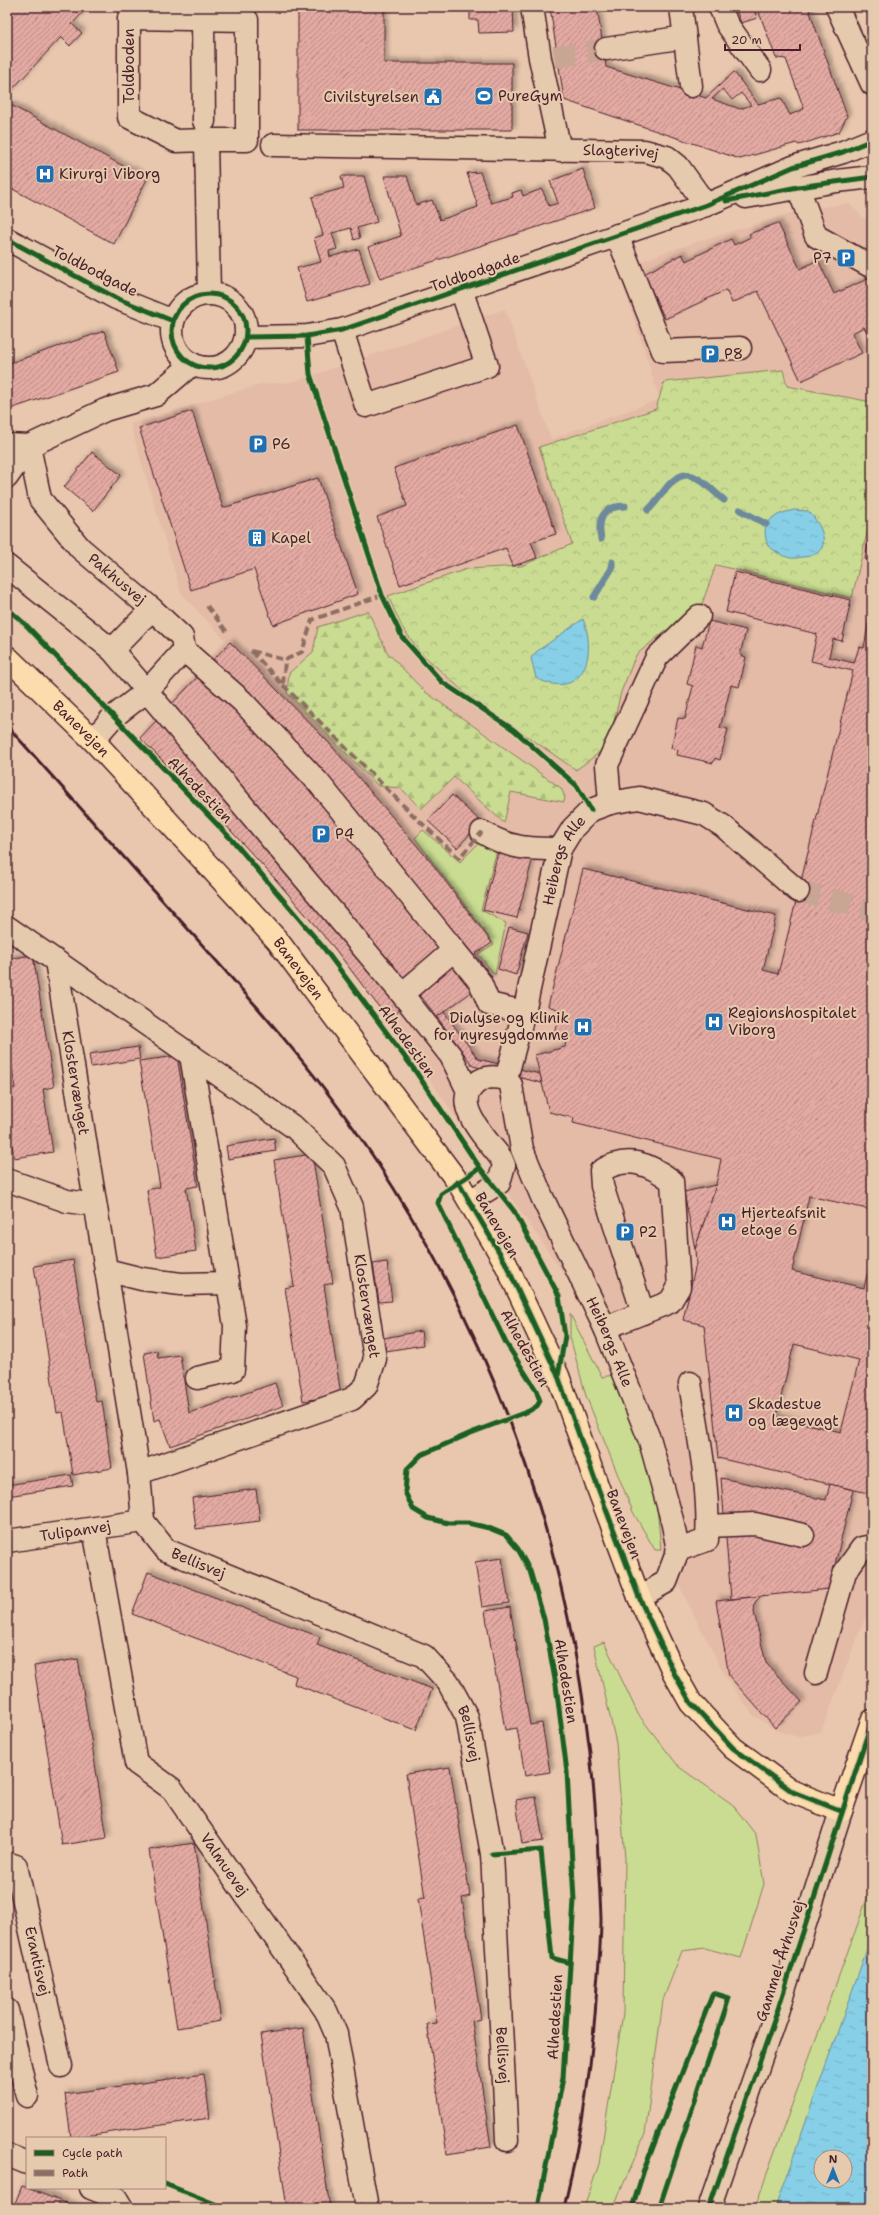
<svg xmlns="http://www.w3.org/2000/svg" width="879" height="2215" font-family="'Shantell Sans',sans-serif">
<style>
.built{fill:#e4bba7}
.grass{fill:#c9dc91;stroke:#8a7e5e;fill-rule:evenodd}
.forest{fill:url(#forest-firs);stroke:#8a7e5e}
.park{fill:url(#park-crowns);stroke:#8a7e5e}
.water{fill:url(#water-ripples);stroke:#6e899b;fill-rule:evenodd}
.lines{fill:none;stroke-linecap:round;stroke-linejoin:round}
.stream{stroke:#6e899b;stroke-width:7}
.building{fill:url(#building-hatch);stroke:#4a1f2b;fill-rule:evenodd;filter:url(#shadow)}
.minor-tunnel{stroke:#c9a594;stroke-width:22;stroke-dasharray:22 11;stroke-linecap:butt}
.minor-casing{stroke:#4a1f2b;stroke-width:25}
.major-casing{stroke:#4a1f2b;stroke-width:25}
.minor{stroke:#e6caad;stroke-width:22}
.major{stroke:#fcdcac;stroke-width:22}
.rail{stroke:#4a1f2b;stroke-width:3}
.quiet{stroke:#8d6e63;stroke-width:4;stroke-dasharray:8 4;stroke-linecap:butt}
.cycleway-casing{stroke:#e6caad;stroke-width:8}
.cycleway{stroke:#1b5e20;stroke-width:5}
.labels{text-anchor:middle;stroke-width:4;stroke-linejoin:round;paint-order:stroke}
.street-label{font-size:15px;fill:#4a1f2b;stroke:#e6caad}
.poi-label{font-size:15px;fill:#4a1f2b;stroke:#e6caad;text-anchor:start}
</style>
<defs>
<pattern id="forest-firs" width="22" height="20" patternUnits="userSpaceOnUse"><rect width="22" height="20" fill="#c9dc91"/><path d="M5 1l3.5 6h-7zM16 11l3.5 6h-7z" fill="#aebc7d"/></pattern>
<pattern id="park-crowns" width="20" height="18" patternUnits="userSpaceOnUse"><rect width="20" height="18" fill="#c9dc91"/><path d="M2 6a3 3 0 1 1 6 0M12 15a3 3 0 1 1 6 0" fill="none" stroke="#aebc7d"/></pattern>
<pattern id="water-ripples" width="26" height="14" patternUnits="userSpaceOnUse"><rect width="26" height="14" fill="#86cfe6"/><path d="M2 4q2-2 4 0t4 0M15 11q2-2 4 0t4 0" fill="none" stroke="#75b1c5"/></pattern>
<pattern id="building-hatch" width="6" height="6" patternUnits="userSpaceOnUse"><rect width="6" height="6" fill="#e2aaa2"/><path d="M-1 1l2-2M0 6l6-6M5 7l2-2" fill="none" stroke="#b98a84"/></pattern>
<filter id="shadow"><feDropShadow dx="3.5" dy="-3.5" stdDeviation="2" flood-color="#0004"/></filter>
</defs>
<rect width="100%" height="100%" fill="#e9c7ae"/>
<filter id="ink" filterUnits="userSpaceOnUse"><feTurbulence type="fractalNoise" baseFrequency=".025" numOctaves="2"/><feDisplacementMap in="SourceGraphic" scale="8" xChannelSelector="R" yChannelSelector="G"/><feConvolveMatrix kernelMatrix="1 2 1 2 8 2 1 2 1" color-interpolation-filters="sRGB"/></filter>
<g filter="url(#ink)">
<path class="built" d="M849,203l15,15 8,4v1378l-51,132 -23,5 -23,-7 -22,-15 -27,-37 -65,-128 -6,-66 -20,-62 -63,-136 -184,-267 -53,-70 -59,-69 -66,-72 -73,-72 88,-96 -44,-47 -51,-169 131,-40 32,-2 212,-73 46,130 109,-40 -42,-129 53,-20 126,-39z"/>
<g class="grass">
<path d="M423,830l37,32 18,-18 5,-1 14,7 -16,60 25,13 -11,52 -17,-21 16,-10 -79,-106z"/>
<path d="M570,1314l32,63 11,-2 42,109 6,66h-6l-22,-38 -47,-116 -16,-59z"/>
<path d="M604,1642l34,72 41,53 53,37 24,31 8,49 -23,74 -36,-10 -23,3 -19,49 -18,134 -32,74h-29l15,-44 24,-151 2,-154 -9,-116 -22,-97z"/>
<path d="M872,1885v323h-117l16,-46zM821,2157h24v24h-24z"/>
</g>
<path class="forest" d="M368,611l19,41 37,39 137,97 4,9 -1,5 -53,-10 -7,31 -50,-46 -33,32 -20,-21 -23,-2 -91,-93 2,-20 24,-21 5,-25z"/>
<path class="park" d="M783,370l4,16 85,16v118h-2l-18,78 -136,-33 -17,47 -24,25 -9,-7 -30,25 -15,37 -13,54 -32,24 -111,-77 -45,-41 -18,-25 -14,-31 79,-27 54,-3 51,-22 -33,-97 117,-38 8,-27z"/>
<g class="water">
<path d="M794,510l14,1c16,15 27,45 -6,46 -4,1 -11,2 -15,0 -7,-2 -13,-7 -19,-11 -9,-24 4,-31 26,-36z"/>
<path d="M583,619c15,37 -1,83 -47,59l-5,-20 5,-6z"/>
<path d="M872,1935v273h-97zM821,2157h24v24h-24z"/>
</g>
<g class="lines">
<g class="stream">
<path d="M648,510c7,-6 10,-12 16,-19 23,-32 38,-9 60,9"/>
<path d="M740,510l26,14"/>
<path d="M601,539c-4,-20 2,-33 24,-33"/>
<path d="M594,597l18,-29v-6"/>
</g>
</g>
<g class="building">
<path d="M7,7h81l-16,17 10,9 -12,13 -9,-9 -54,58z"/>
<path d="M298,7h86v56h128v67h-214z"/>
<path d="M477,7h36l1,25 -35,1 -1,-13h-8v-11h7z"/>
<path d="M550,7h47l9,60 100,31 28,-26 24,32 23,-6 9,17 14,-6 -18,-50 -10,-1 -19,-51h51l39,109 -8,16 -40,13 -3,-2 -56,16 -176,-59zM723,89l9,11 9,-7 10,12 -11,4 -28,-10z"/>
<path d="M735,7h18l4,11 -16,5z"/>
<path d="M864,7h8v5l-6,1z"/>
<path d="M7,103l140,76 -33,65 -107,-58z"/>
<path d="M583,169l12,39 -215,71 -12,-32 33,-11 -17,-60h23l9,29 16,-5 8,20 38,-13 -11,-34 13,-1 11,31 22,-6 -1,-4 9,-3 2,6 19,-7 7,17 9,-3 -8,-22z"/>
<path d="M341,176h23l13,46 -20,6 3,10 -6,2 -3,-12 -19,5 5,16 -8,2 1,6 29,-8 11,35 -63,18 -10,-34 24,-6 -7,-24 9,-3 -11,-38 32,-9z"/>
<path d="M778,223l22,46 18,-9 16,34 38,-17v65l-8,-15 -12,6 10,20 -61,28 -43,-90 -26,12 -6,-13 -61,29 -21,-45 38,-20 4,7 45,-22 3,6 17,-8 -2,-3z"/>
<path d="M104,331l15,41 -112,38v-46z"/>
<path d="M192,411l31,97 95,-30 40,116 -85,31 -19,-56 -63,21 -52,-162z"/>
<path d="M518,425l38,109 -25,8 6,16 -24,8 -7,-18 -106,37 -23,-68 30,-11 -13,-38z"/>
<path d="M92,452l29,23 -28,36 -29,-24z"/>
<path d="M872,526v35l-7,-2z"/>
<path d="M735,572l116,28 -9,41 -9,-2 -4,18 25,6 5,-16 5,1 4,-23 4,1v584l-63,-14 -17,75 72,17 8,-35v241l-154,-36 -14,-133 -21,-5 13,-56 -1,-15 21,-64 5,-26 -148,-36 1,-5 -25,-6 -14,-57 30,-8 2,-10 -13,-3 6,-24 -12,-4 35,-137 193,47 -13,54 15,4 75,-303 -42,-10 6,-27 -91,-22zM794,1344l65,16 -18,72 -65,-15z"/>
<path d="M872,607v19l-4,-1z"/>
<path d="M709,621l37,9 -6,25 6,2 -7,30 -8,-2 -11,43 8,1 -8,31 -5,-2 -2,5 -36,-8 1,-5 -7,-2 7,-30 7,1 8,-33 -6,-2 9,-39 6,2z"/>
<path d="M230,642l99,101 101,118 62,82 -17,11 17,23 -55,40 -17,-22 -32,24 -53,-70 -59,-69 -66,-72 -70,-70z"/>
<path d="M452,795l29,27 -24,26 -29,-27z"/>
<path d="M499,849l34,8 -16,61 -34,-8z"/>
<path d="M509,927l19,5 -12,43 -18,-6z"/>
<path d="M33,955l21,132 -11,2 10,63 -39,6 -7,-45v-23l8,-2 -8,-53v-76z"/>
<path d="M444,1012l34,47 62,15 2,9 -69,-17 -36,-49z"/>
<path d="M138,1047l2,12 -49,8 -2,-13z"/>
<path d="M177,1056l21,130 -12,2 10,63 -39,6 -10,-67 13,-3 -21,-126z"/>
<path d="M274,1138l2,13 -48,8 -2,-13z"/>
<path d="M312,1154l21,129 -9,2 17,110 -38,6 -18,-113 9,-2 -20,-126z"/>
<path d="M716,1185l-21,64 -11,-57z"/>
<path d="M73,1260l23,142 6,-1 10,67 -39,7 -10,-63 -6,1 -23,-147z"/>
<path d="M387,1262l5,39 -13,1 -6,-38z"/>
<path d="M421,1331l2,14 -37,6 -2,-13z"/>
<path d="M157,1351l1,7 22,-3 9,58 86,-30 8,23 -113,40 -10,-27 -6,2 -10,-68z"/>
<path d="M71,1475l2,11 -66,10v-11z"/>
<path d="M721,1478l105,22 4,-16 23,6 -24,99 -98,10z"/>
<path d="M256,1489l4,32 -64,8 -4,-31z"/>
<path d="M502,1558l7,45 -27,4 -7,-45z"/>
<path d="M148,1572l172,65 -3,8 115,44 -16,41 -122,-46 2,-8 -164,-62z"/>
<path d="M761,1596l-6,6 -1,10 12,51 36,39 -27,26 -46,-52 -13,-75z"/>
<path d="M510,1607l20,118 12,-2 8,49 -25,4 -8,-48 -12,2 -20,-119z"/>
<path d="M78,1659l29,179 -45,7 -28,-179z"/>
<path d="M450,1767l20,129 -8,2 19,121 -9,2 19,126 -44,7 -20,-130 10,-1 -19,-124 7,-1 -19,-124z"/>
<path d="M536,1797l7,44 -21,3 -6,-44z"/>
<path d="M194,1843l27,178 -44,7 -28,-178z"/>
<path d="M303,2028l27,180h-43l-26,-174z"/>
<path d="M204,2074l6,44 -139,20 -6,-44z"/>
<path d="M22,2186l56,22h-65z"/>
</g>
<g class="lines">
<g class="minor-tunnel">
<path d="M554,57l52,-8"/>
<path d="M798,891l74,19"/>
</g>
<g class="minor-casing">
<g id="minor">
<path d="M532,7l8,51 20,92"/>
<path d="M681,7l10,79"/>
<path d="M720,7l7,17 33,46"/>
<path d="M837,7l35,77"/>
<path d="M203,19l1,102"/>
<path d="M606,49l79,-12"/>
<path d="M206,140l-30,1 -47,-24v-99l118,2v120h-41l3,154"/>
<path id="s1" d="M273,145l372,6 22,6 11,9 28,39"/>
<path d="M798,187l18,49 56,31"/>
<path d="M746,197l91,-16 35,-4"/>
<path d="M617,235l46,116 77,-3"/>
<path d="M7,239l109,59 57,23"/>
<circle cx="209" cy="331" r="37"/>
<path d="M342,330l24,76 121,-40 -26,-77"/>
<path d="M246,337l61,-1 35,-6 364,-125 87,-38 50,-15 29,-12"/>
<path d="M7,445l22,1 76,-36 51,-15 36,-31"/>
<path d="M7,477l22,-31"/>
<path d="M7,566l105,84 40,-41 -72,-61 -40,-49 -11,-53"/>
<path d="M112,650l290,344 52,-44 -136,-168 -76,-81 -58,-51"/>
<path d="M93,740l20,-23 34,-26 37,-41 -2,-13 -30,-28"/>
<path d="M610,803l-3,-38 50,-108 42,-41"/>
<path d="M482,832c28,17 47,17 78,17"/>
<path id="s2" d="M7,927l49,34 83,512 4,48"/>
<path d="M454,950l26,32 9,22 35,8"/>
<path id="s3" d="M56,961l239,167 39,38 18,41 23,152 -9,27 -14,13 -213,74"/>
<path d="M402,994l49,62 17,35"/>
<path d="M191,1055l44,271 -2,44 -36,8"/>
<path id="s4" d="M506,1079l18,-67 36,-163 13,-21 18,-18 19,-7 29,-5 65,16 19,12 75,65"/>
<path d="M7,1180l60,21 28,4"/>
<path id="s5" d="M470,1201l29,-18 5,-18 -3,-7c-13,-17 -48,-52 -29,-71 10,-11 20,-11 34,-8l5,6 11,64 20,48 63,131 45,113 22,79 6,30 -12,32 -27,15"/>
<path d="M106,1270l36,9 39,5 47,-1"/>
<path d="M605,1328l65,-26 9,-15 -7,-106c-22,-17 -45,-27 -71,-10l1,15 41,127"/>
<path id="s6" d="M143,1521l23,29 258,106 24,26 19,35 25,137 15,286"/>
<path d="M708,1526l47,-2 48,11"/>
<path id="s7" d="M94,1529l42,234 36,26 154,222 10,23 30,168"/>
<path id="s8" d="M7,1541l136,-20"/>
<path d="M678,1550l29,-10c3,-52 -9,-106 -17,-157"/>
<path d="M816,1673l29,-101 17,-24 10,-2"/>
<path id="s9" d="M7,1863l9,3 45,200"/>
<path d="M7,2010l20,86"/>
<path d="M7,2155l20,8"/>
<path d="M91,2188l25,10 6,10"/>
<path d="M709,2208l68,-196 64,-201"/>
</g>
</g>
<g class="major-casing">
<g id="major">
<path id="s10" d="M7,657l86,83 184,200 181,242 47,80 53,114 40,112 41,109 35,76 17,30 42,45 60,44 48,19 31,-90"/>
</g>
</g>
<use href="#minor" class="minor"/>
<use href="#major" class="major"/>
<path class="rail" d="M7,726c53,58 104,117 156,175 74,83 150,165 212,258 135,205 208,431 222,676 1,27 3,55 4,83 0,22 -2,45 -4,67 -4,75 -15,150 -33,223"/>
<g class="quiet">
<path d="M207,606l20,26"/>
<path d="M251,651l32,34 2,-25 17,-8 10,-32 70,-25"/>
<path d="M251,651l34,9"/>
<path d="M283,685l130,130 46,43 23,-26"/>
<path d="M356,2208l10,-6"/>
</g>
<g class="cycleway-casing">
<g id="cycleway">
<path d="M726,201l72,-14 74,-10"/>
<path d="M7,239l109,59 57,23"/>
<circle cx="209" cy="331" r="37"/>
<path d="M307,336l3,38 72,221 20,42 40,45 72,48 63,56 14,24"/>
<path d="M246,337l61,-1 35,-6 364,-125 87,-38 50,-15 29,-12"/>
<path d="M7,608l19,17 208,217 89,105 93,125 64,96 -39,26 -3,9 68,140 30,47 4,11 -3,5 -8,5 -58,22 -50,22 -14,14 -2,23 8,17 15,9 20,5h20l21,5 17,7 12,14 12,22 14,48 12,66 11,87 7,128 -11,178 -25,130"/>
<path d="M480,1168l34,43 45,85 6,40 -7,40"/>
<path d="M458,1182l47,80 53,114 40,112 41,109 35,76 17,30 42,45 60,44 48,19"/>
<path d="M492,1854l49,-4 11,108 18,5"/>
<path d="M165,2184l60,24"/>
<path d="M632,2208l12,-38 69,-177 16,5 -70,210"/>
<path d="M709,2208l68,-196 95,-291"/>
</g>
</g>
<use href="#cycleway" class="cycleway"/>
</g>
</g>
<defs>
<g id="stadium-square" transform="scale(1)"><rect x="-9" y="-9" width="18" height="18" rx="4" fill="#1f6fb2" stroke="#e6caad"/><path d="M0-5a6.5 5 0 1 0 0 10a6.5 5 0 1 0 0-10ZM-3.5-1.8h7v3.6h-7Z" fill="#fff"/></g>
<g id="civic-square" transform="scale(1)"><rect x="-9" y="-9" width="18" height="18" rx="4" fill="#1f6fb2" stroke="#e6caad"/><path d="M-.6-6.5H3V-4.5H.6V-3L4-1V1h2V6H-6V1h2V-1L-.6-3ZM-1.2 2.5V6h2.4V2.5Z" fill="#fff"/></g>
<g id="hospital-square" transform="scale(1)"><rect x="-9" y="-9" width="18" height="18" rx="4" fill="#1f6fb2" stroke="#e6caad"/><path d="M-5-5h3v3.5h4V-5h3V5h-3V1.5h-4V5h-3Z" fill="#fff"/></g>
<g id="parking-square" transform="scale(1)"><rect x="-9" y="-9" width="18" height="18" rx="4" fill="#1f6fb2" stroke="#e6caad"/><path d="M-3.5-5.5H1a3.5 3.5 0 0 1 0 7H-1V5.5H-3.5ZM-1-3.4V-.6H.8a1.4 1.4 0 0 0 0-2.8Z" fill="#fff"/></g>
<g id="building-square" transform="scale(1)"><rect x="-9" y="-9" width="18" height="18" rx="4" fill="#1f6fb2" stroke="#e6caad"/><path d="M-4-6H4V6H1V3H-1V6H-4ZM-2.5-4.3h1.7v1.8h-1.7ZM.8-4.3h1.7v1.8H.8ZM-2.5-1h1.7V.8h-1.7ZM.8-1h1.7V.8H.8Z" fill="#fff"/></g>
</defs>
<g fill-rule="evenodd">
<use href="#stadium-square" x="484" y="96"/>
<use href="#civic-square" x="433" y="97"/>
<use href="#hospital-square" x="45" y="174"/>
<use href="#parking-square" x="846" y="258"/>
<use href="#parking-square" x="710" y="354"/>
<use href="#parking-square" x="258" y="444"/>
<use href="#building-square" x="257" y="538"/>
<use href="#parking-square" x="321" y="834"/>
<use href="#hospital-square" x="714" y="1022"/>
<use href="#hospital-square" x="583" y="1027"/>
<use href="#hospital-square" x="727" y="1222"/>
<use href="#parking-square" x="625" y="1232"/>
<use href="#hospital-square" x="734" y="1413"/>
</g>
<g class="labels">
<g class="street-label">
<text transform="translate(129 66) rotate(-90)" y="5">Toldboden</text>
<text dy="5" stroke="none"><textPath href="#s1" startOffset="348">Slagterivej</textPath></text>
<text transform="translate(95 271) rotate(27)" y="5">Toldbodgade</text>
<text transform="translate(475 272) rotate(-19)" y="5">Toldbodgade</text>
<text transform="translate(117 579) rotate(40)" y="5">Pakhusvej</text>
<text dy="5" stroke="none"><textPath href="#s10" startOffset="103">Banevejen</textPath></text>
<text transform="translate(200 790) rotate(46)" y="5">Alhedestien</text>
<text dy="5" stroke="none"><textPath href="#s4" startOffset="227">Heibergs Alle</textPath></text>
<text dy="5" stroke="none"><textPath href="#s10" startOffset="427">Banevejen</textPath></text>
<text transform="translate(407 1041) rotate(54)" y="5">Alhedestien</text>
<text dy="5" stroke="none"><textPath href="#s2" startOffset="183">Klostervænget</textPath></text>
<text transform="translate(497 1225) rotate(60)" y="5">Banevejen</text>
<text dy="5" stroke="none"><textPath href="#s3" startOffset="491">Klostervænget</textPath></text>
<text dy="5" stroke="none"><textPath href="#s5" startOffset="465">Heibergs Alle</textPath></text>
<text transform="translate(525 1348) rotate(61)" y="5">Alhedestien</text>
<text transform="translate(624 1524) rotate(69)" y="5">Banevejen</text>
<text dy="5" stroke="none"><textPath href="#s8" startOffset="69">Tulipanvej</textPath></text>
<text dy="5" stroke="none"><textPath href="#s6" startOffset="72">Bellisvej</textPath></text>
<text transform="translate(566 1681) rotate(81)" y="5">Alhedestien</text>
<text dy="5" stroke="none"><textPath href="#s6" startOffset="408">Bellisvej</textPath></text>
<text dy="5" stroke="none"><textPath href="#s7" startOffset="374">Valmuevej</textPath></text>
<text transform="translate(780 1961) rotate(-72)" y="5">Gammel Århusvej</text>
<text dy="5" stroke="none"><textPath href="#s9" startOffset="107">Erantisvej</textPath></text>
<text transform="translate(555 2017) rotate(-87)" y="5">Alhedestien</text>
<text dy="5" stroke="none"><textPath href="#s6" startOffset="732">Bellisvej</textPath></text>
</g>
<g class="poi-label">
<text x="498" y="101">PureGym</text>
<text x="419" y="102" text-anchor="end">Civilstyrelsen</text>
<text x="59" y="179">Kirurgi Viborg</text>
<text x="832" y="263" text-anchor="end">P7</text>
<text x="724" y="359">P8</text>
<text x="272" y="449">P6</text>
<text x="271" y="543">Kapel</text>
<text x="335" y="839">P4</text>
<text x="728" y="1018">Regionshospitalet<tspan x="728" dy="17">Viborg</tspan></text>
<text x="569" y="1023" text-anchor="end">Dialyse og Klinik<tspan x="569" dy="17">for nyresygdomme</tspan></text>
<text x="741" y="1218">Hjerteafsnit<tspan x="741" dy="17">etage 6</tspan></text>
<text x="639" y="1237">P2</text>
<text x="748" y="1409">Skadestue<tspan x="748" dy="17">og lægevagt</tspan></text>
</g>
</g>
<rect width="879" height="2215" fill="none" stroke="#e6caad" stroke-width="24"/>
<rect x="12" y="12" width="855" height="2191" fill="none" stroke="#4a1f2b" stroke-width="1.5" filter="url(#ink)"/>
<rect x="26" y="2137" width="140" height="52" fill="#e6caad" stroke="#a88679"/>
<rect x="34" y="2150" width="20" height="6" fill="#1b5e20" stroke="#a88679"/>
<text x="62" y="2157" font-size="12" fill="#4a1f2b">Cycle path</text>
<rect x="34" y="2170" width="20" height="6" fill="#8d6e63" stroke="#a88679"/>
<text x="62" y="2177" font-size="12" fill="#4a1f2b">Path</text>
<g transform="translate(833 2169)"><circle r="19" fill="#e6caad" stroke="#a88679"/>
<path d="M0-3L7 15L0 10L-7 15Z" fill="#1f6fb2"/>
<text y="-6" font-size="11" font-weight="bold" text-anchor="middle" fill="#4a1f2b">N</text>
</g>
<path d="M725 44v6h75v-6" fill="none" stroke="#4a1f2b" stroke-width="2"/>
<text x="731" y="44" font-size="12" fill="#4a1f2b" stroke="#e6caad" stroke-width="3" paint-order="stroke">20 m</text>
</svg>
